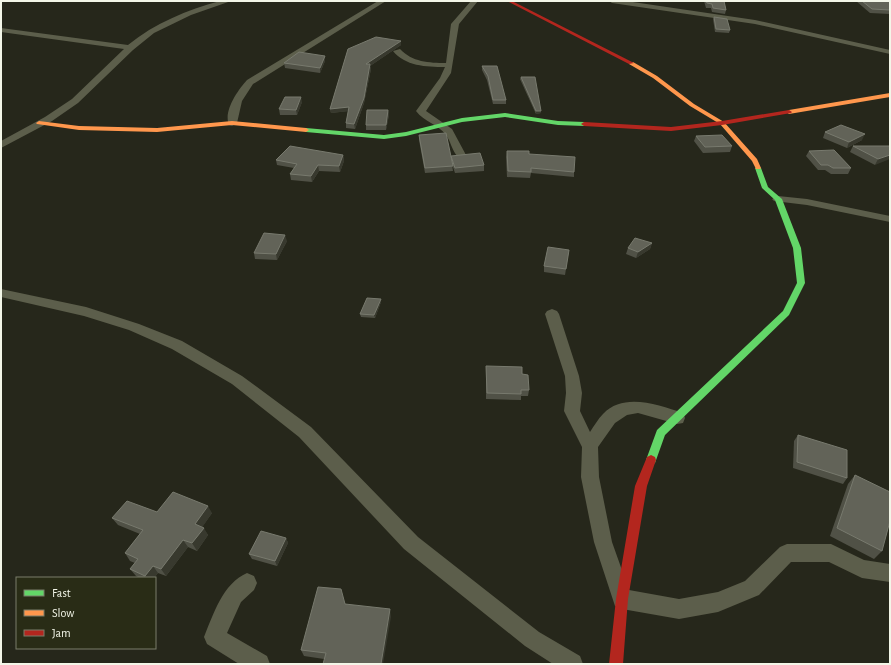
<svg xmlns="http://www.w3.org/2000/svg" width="891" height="665" font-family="'Alegreya Sans',sans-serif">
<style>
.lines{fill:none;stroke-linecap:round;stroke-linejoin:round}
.street{fill:#5c5e4b;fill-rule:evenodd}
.fast{fill:#63d668;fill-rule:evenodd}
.slow{fill:#ff974d;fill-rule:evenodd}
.jam{fill:#b3261e;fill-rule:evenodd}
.wall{fill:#505146}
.shaded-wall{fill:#38392e}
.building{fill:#626358;stroke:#787a6e}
</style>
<rect width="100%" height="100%" fill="#26271b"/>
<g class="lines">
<g class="street">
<path d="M220,1h11l-40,14 -37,18 -21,17 -55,53 -26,18 -51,27v-7l44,-24 27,-18 52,-50 -123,-17v-4l127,17c27,-22 59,-35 92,-44z"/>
<path d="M378,1h8l-133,83 -11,17 -5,22 -5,3 -3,-1c-6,-14 9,-35 18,-45z"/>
<path d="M471,1h7l-19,23 -8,49 -25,38 26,18 14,26 -5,3c-8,-2 -10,-17 -15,-23 -8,-11 -22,-13 -30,-24l24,-33 5,-11c-19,0 -40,-1 -52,-16l7,-2c12,13 29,14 46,14l5,-39z"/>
<path d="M609,1h17l129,19 135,30v4l-135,-30 -143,-21z"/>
<path d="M778,196l29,3 83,17v6l-83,-17 -33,-4 -2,-2z"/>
<path d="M1,289l85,18 53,17 43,17 60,35 69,51 107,110 121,95 41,24 3,8h-30l-28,-18 -121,-97 -105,-112 -67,-53 -60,-35 -43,-19 -45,-14 -83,-19z"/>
<path d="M552,309l5,2 2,3 20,62 3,17 -2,18 10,21c4,-6 8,-13 13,-18 21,-22 55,-9 80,-1l2,5 -2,5 -6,1 -39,-11 -11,2 -12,8 -17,24 1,30 13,65 17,48 50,9 39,-7 27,-11 35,-34 7,-3h44l33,16 26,4v18l-28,-4 -33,-16h-38l-32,33 -41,17 -39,7 -57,-10 -7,-3 -21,-64 -13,-65 1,-30 -18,-36 2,-18 -1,-17 -20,-62 2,-3z"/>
<path d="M247,573l7,3 3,7 -3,7 -13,12 -14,31 40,23 3,8h-31l-32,-20 -3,-7c9,-22 19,-54 43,-64z"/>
</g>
<g class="fast">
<path d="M505,113l53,8 26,1 3,2 -3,2 -26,-1 -53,-8 -43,5 -56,14 -22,3 -78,-7 -3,-2 3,-2 78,7 22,-3 56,-14z"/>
<path d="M758,166l3,2 7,19 14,12 19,49 4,35 -16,32 -124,120 -10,28 -4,2 -4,-2 -1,-3 11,-30 126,-119 14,-28 -4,-35 -18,-48 -13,-12 -7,-20z"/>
</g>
<g class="slow">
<path d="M629,62h4l24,14 37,28 30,18 33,37 4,9 -1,1h-4l-4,-8 -32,-37 -30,-18 -37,-28 -24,-14z"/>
<path d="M890,93v4l-101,17 -3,-2 3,-2z"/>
<path d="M39,121l40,5 78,2 75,-7 74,7 3,2 -3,2 -74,-7 -75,7 -78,-2 -42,-6 -1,-1z"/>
</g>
<g class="jam">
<path d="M507,1h5l122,62 -5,1z"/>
<path d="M789,110l3,2 -1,1 -69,12 -51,6 -87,-5 -3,-2 3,-2 87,5 51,-6z"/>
<path d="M651,455l4,2 1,3 -9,26 -19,113 -5,65h-14l7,-65 19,-113 12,-29z"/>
</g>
</g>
<g class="wall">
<path d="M704,1h20l2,9 -1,4 -13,-2 -1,-4h-5z"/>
<path d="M856,1h34v13l-20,-1z"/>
<path d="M714,17l16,13 -1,3 -14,-1 -2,-13z"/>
<path d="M401,45l-31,21 1,3 -7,34 -9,26 -9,-1v-5l2,-12 -17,2 -1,-4 18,-60z"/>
<path d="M325,56v5l-5,12 -35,-5 -1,-5z"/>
<path d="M482,66l24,34v4h-13l-6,-24 -5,-10z"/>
<path d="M521,77l20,36 -5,1 -16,-35z"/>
<path d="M302,102l-5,13h-17l-1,-6z"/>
<path d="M388,110l1,5 -3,15h-20v-5z"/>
<path d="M825,132l37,8 -15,8 -24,-10z"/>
<path d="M419,135l32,24v-3l33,9v6l-29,2 -3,-9 1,7 -28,2 -6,-33z"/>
<path d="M696,136l36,10 -2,6 -27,1 -9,-12z"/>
<path d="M853,146h37l-15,19 -25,-13z"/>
<path d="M507,151l22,3 45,18v5l-43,-4 -1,5 -23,-1 -1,-20z"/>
<path d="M809,151l42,17 -3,6h-17l-6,-4h-7l-12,-14z"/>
<path d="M343,155l1,6 -4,11 -21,-1 -7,11 -21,-2 -1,-6 4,-6 -17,-3 -1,-5z"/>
<path d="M287,241l-10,19 -22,-1 -1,-6z"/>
<path d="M652,243l-2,6 -14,9 -10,-4 2,-6z"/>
<path d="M569,250l-4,25 -21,-3v-6z"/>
<path d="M381,302l-6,16 -14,-1 -1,-3z"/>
<path d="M486,366l36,8 7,16 -1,6h-7v4l-35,-1z"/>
<path d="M798,435l49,43 -4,6 -50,-16 1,-27z"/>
<path d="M855,475l27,76 -8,8 -44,-23 18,-52z"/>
<path d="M157,512l55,1 -10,14 6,8 -11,16 -9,-4 -22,29 -8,-3 -4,5h-14l-4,-2 -6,-7 5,-6 -5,-2 -5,-8 15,-19 -22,-9 -6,-7z"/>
<path d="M286,538l2,5 -11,23 -25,-7 -3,-5z"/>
<path d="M345,604l46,13 -67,42 -20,-3 -3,-6z"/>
</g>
<g class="shaded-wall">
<path d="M401,41v4l-31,21 1,3 -7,34 -9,26 -1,-5 12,-60z"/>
<path d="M325,56v5l-5,12v-5z"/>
<path d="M301,97l1,5 -5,13 -1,-5z"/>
<path d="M349,107l1,4 -19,2 -1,-4z"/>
<path d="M388,110l1,5 -3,15v-5z"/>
<path d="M536,111h5v2l-5,1z"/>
<path d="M865,134l-3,6 -15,8 2,-6z"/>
<path d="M343,155l1,6 -4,11 -1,-6z"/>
<path d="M890,155v4l-15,6 3,-6z"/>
<path d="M318,165l1,6 -7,11 -1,-6z"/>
<path d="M285,235l2,6 -10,19 -1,-6z"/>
<path d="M652,243l-2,6 -14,9 2,-6z"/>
<path d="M381,299v3l-6,16 -1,-3z"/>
<path d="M208,506l4,7 -13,19 -4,-8z"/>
<path d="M204,528l4,7 -11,16 -5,-8z"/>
<path d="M286,538l2,5 -11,23 -2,-5z"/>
<path d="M183,540l5,7 -22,29 -5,-7z"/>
<path d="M153,566l5,7 -4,5h-7l-2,-2z"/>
<path d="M390,609l1,8 -8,47h-2z"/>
</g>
<g class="building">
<path d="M706,1h18l2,9 -13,-2 -1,-4 -5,-1z"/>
<path d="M862,1h28v9l-18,-1z"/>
<path d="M714,17l13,2 3,11 -14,-1z"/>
<path d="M376,37l25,4 -35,23h4l-6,34 -10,26 -8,-1 3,-16 -19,2 18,-60z"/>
<path d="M299,52l26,4 -5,12 -36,-5z"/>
<path d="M482,66h15l9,34h-13l-5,-24z"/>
<path d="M521,77h14l6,34h-5z"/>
<path d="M285,97h16l-5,13 -17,-1z"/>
<path d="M367,110h21l-2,15h-20z"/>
<path d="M841,125l24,9 -16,8 -24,-10z"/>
<path d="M446,133l7,33 -28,2 -6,-33z"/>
<path d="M722,135l10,11 -27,1 -9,-11z"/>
<path d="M290,146l53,9 -4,11 -21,-1 -7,11 -21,-2 7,-10 -21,-4z"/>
<path d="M853,146h37v9l-12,4z"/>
<path d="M834,150l17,18h-18l-5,-3h-7l-12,-14z"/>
<path d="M507,151h22v3l46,3 -1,15 -43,-4v4l-23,-1z"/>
<path d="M480,153l4,12 -29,3 -4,-12z"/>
<path d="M264,233l21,2 -9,19 -22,-1z"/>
<path d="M635,238l17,5 -14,9 -10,-4z"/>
<path d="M548,247l21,3 -3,19 -22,-3z"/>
<path d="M367,298l14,1 -7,16 -14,-1z"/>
<path d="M486,366l36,1v7l6,1 1,15h-8v4l-34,-1z"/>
<path d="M798,435l49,15v28l-50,-16z"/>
<path d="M855,475l35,17v29l-8,30 -45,-23z"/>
<path d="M173,492l35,14 -13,18 9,4 -12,15 -9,-3 -22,29 -8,-3 -8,10 -15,-7 8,-10 -13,-6 18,-23 -31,-12 15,-17 30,11z"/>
<path d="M261,531l25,7 -11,23 -26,-7z"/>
<path d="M318,587l23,2 4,15 45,5 -9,55h-58l3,-11 -25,-3z"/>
</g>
<rect width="891" height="665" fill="none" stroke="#f3f6e8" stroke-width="4"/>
<rect x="16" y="577" width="140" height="72" fill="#292c16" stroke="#7a7d6a"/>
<rect x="24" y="590" width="20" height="6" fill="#63d668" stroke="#7a7d6a"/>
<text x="52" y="597" font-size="12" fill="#f3f6e8">Fast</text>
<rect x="24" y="610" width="20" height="6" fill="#ff974d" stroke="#7a7d6a"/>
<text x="52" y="617" font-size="12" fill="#f3f6e8">Slow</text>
<rect x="24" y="630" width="20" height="6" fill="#b3261e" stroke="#7a7d6a"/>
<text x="52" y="637" font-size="12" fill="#f3f6e8">Jam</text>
</svg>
